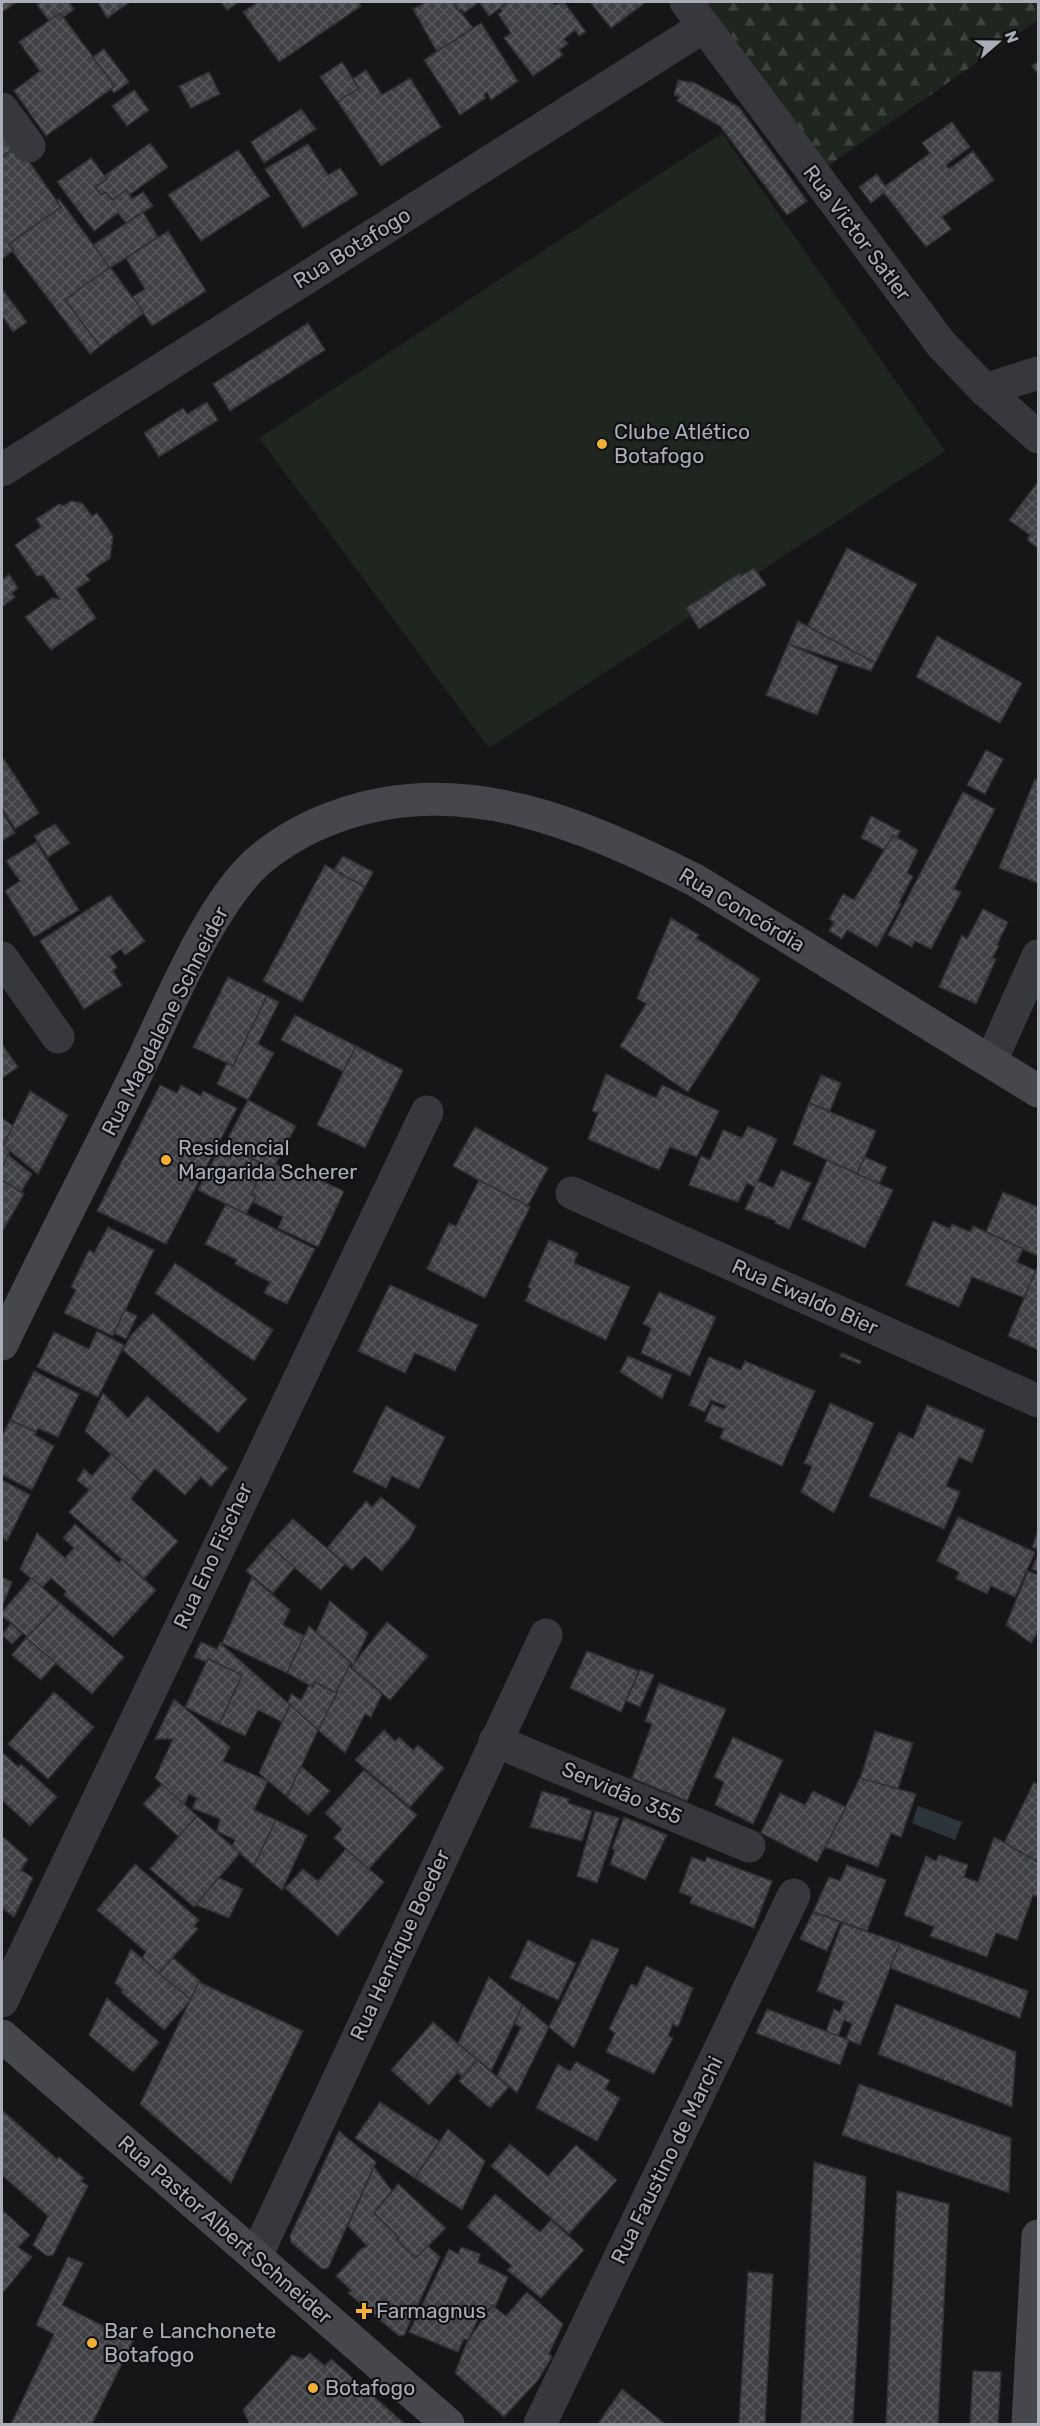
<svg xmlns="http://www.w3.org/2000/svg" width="1040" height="2426" font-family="Rubik,sans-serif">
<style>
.forest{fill:url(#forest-firs)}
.pitch{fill:#1e261f}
.water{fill:#2c353c}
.building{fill:url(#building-cross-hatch);stroke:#303034;stroke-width:1.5}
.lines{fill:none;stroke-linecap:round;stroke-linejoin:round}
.minor{stroke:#37383d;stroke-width:33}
.secondary{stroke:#45474d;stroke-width:33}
.poi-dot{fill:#f2b134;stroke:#111113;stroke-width:2}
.labels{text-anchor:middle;stroke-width:4.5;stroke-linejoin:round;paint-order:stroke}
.street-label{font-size:21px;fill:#a8adb8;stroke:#111113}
.poi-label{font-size:21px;fill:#a8adb8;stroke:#111113;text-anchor:start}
</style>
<defs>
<pattern id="forest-firs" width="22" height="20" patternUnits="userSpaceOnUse" patternTransform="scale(1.5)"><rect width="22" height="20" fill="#1e261f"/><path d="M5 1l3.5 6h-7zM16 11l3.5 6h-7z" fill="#3c433d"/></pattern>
<pattern id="building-cross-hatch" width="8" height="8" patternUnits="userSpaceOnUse" patternTransform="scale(1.5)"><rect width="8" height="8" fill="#404145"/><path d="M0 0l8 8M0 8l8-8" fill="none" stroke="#595a5e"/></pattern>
</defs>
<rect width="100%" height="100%" fill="#161618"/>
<path class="forest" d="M706,2h332v18l-213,148z"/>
<path class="pitch" d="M722,133l223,318 -456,297 -230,-310z"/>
<path class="water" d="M918,1806l44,16 -7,18 -43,-17z"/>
<g class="building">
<path d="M2,2h15l-15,10z"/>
<path d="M41,2h28l5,7 -10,8 -4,-4 -11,8 -12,-16z"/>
<path d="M98,2h32l-23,16z"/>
<path d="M221,2h18l-12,8z"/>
<path d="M258,2h100l3,4 -82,56 -36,-50z"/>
<path d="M426,2h27l20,26 -36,24 -24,-43z"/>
<path d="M453,2h26l-15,11 -3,-4 -2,2z"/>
<path d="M479,2h30l-20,14z"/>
<path d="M509,2h44l2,3 9,-3 22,30 -7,4 -4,-6 -11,9 4,5 -9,6 4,5 -30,21 -29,-38 7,-5 -13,-19 4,-3 -2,-3z"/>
<path d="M590,2h56l-35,26z"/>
<path d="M60,13l55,73 -69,50 -32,-45 26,-20 -21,-29z"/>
<path d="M481,23l37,58 -27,19 -4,-8 -3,2 2,4 -26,17 -36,-55z"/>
<path d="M104,49l25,33 -15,11 -3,-4 4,-3 -22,-29z"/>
<path d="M342,62l17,26 -21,14 -18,-25z"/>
<path d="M1038,62v12l-6,-8z"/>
<path d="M366,70l16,25 28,-17 31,49 -60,39 -43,-64 21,-14 -6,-9z"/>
<path d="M209,72l11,22 -29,14 -12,-22z"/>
<path d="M678,80l17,3 44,24 68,94 -20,14 -67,-89 -43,-25 3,-4 -6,-2z"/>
<path d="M134,90l15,20 -22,16 -15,-20z"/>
<path d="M301,109l15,20 -52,34 -13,-21z"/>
<path d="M2,121l16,25 -16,11z"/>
<path d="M952,122l18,25 -24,18 3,4 24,-18 21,29 -52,37 9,12 -25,18 -42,-54 -13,10 -12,-16 18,-13 8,12 45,-33 -8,-10z"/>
<path d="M150,143l18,24 -39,28 -3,-5 -14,10 -6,-8 -5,3 -6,-8 12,-8 -3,-3z"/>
<path d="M308,144l20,31 12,-7 18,26 -55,34 -38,-59z"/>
<path d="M18,146l43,61 -52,37 5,6 -12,9v-102z"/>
<path d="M238,150l32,46 -69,45 -33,-46z"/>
<path d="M91,158l16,21 -12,8 6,8 5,-3 6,8 14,-10 6,9 11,-7 10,14 -27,17 -8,-10 -24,18 -37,-49z"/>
<path d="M59,199l51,68 -45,33 35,46 -10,8 -78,-103 2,-1 -5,-6 52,-37 -4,-6z"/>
<path d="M143,212l15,25 -48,31 -17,-23z"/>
<path d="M168,231l38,60 -54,35 -20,-29 13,-8 -19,-31z"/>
<path d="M110,267l34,46 -44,33 -35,-46z"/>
<path d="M2,289l25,33 -14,10 -11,-16z"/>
<path d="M308,323l17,27 -95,61 -17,-27z"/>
<path d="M207,402l11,18 -59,37 -15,-24 39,-25 4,6z"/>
<path d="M1038,482v66l-11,-8 3,-5 -21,-15z"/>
<path d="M71,501l11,2 10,13 5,-3 16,23 -3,22 -24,17 4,5 -14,9 20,29 -45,32 -26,-33 27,-19 8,1 -17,-24 -6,1 -22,-31 26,-18 -5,-8 23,-15 4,2z"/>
<path d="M847,548l70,36 -42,79 -68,-36z"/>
<path d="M754,568l12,17 -67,44 -13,-21 54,-35 1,3z"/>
<path d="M9,574l9,14 -6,5 3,4 -13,10v-30l1,2z"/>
<path d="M798,621l77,42 -4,8 -83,-27z"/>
<path d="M937,636l85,47 -22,40 -84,-46z"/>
<path d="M788,644l50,22 -21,49 -51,-20z"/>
<path d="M986,750l17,9 -18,35 -18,-9z"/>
<path d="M4,759l35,54 -24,16 -13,-21v-48z"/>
<path d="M1035,779l3,1v103l-39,-15z"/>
<path d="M963,792l32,17 -41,80 7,3 -30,57 -16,-8 -3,6 -24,-12z"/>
<path d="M2,811l13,22 -13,8z"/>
<path d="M871,816l29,15 -3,6 -4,-2 -8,15 -24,-12z"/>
<path d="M55,824l15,19 -22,14 -14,-21z"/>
<path d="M893,835l25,15 -11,23 6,3 -14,27 2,1 -24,43 -30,-17 -5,9 -13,-8 5,-9 -5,-3 14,-25 11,6z"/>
<path d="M36,842l43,68 -45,27 -29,-46 15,-10 -14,-20z"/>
<path d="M343,856l30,16 -8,15 -31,-17z"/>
<path d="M325,865l40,22 -63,115 -39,-21z"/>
<path d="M110,895l35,46 -20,14 -4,-6 -11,8 7,10 -4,4 9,14 -38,24 -44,-68z"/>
<path d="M983,909l25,13 -11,23 2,1 -7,12 4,1 -20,45 -37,-17 23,-52 5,4z"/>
<path d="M671,918l28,17 -3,3 64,41 -72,113 -68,-46 26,-42 -9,-6z"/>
<path d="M228,977l39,19 -34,70 -40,-19z"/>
<path d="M267,996l12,6 -21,42 16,9 -26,47 -31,-16 10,-21 6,3z"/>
<path d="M295,1015l61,31 -12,26 -63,-32z"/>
<path d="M2,1044l16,23 -16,11z"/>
<path d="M356,1046l47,24 -38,78 -48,-23z"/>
<path d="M606,1074l50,24 6,-13 57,26 -22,46 -27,-10 -11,23 -71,-31 10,-26 -6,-2z"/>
<path d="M821,1075l20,8 -11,28 -21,-8z"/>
<path d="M160,1085l17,8 4,-8 20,11 2,-5 34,17 -71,136 -69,-33z"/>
<path d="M30,1091l38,24 -30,59 -35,-29z"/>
<path d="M248,1100l48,26 -23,43 -49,-23z"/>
<path d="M809,1103l67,28 -19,43 -64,-30z"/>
<path d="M2,1118l11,8 -10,19 -1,-2z"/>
<path d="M748,1126l29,13 -19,42 15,7 8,-18 30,13 -22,46 -14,-6 1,-2 -31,-12 10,-22 -8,-4 -9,19 -49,-17 12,-29 9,4 13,-30 19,8z"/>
<path d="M475,1127l73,41 -21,39 -74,-41z"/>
<path d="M2,1143l8,8 -8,16z"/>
<path d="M222,1144l43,21 -14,29 5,2 -10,18 -48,-24z"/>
<path d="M8,1155l24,19 -11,18 -19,-12v-13z"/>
<path d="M865,1157l22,10 -8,17 -22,-10z"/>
<path d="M827,1160l66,30 -28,58 -63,-29z"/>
<path d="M275,1164l27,14 3,-5 39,18 -26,56 -40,-19 5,-11 -30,-15 3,-6 -5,-2 14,-29 8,4z"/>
<path d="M2,1180l22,14 -22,38z"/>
<path d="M479,1180l51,27 -45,91 -58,-29 22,-46 7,3z"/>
<path d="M1003,1192l35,15v49l-52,-24z"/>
<path d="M226,1204l89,45 -28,55 -23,-11 6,-11 -35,-18 2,-4 -32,-16z"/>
<path d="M933,1221l17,8 2,-5 18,8 3,-6 50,23 -6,13 19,9 -11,27 -53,-21 -13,30 -53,-22z"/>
<path d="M108,1227l46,23 -41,86 -49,-23 12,-23 -5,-3 18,-37 5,3z"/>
<path d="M549,1240l29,13 -4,10 56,24 -24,53 -81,-39 6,-12 -3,-2z"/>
<path d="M175,1263l98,67 -19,31 -99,-68z"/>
<path d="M1038,1265v85l-30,-14z"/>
<path d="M390,1285l88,40 -23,46 -40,-18 -10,20 -47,-22z"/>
<path d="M659,1292l57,25 -26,59 -49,-23 10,-25 -8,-4z"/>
<path d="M125,1310l12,6 -11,23 -12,-6z"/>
<path d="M153,1313l94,86 -29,34 -95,-83 8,-15z"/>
<path d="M97,1331l27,14 -26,52 -61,-30 17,-35 35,17z"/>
<path d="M842,1353l19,8 -1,3 -20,-8z"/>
<path d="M628,1356l44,19 -10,24 -42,-27z"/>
<path d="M709,1357l32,13 4,-9 70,30 -33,75 -62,-28 4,-9 -19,-8 7,-17 12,5 2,-3 -15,-6 -6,12 -16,-7z"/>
<path d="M34,1371l45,23 -21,43 -20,-9 -2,4 -26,-12z"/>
<path d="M103,1393l25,25 19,-22 81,72 -17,19 -10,-10 -16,18 -30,-26 -12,14 -58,-52z"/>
<path d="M830,1403l44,20 -40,90 -33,-21 11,-26 -8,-3z"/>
<path d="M927,1405l58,25 -13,33 -13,-6 -13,29 14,6 -16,37 -75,-33 30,-64 14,7z"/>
<path d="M386,1406l59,31 -26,52 -27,-13 -6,12 -33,-16z"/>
<path d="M10,1420l26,12 -1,3 19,11 -22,44 -30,-15v-38z"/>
<path d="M111,1454l32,29 -12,16 47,42 -34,38 -75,-67 20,-22 -12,-10 7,-11 8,7z"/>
<path d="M2,1480l28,15 -23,46 -5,-3z"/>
<path d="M381,1497l35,29 -7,13 -27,32 -17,-15 -13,14 -25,-22 39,-47 6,6z"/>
<path d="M958,1517l77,35 -20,45 -24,-11 -4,8 -31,-15 3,-7 -22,-11z"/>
<path d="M293,1519l52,45 -24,26 -53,-45z"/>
<path d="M75,1524l44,39 3,-4 34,31 -43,47 -49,-42 2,-4 -15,-13 -9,10 -22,-19 17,-36 28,25 9,-10 -11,-10z"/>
<path d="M1038,1530v20l-6,-3z"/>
<path d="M268,1545l27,22 -22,26 -27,-22z"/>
<path d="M1038,1554v18l-6,-3z"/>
<path d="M1028,1571l10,4v57l-7,11 -25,-18z"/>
<path d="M2,1577l10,5 -10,25z"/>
<path d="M252,1577l38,33 -7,15 22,11 -18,37 -65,-30z"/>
<path d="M31,1578l29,25 -31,35 -27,-22v-4z"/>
<path d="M330,1601l38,32 -15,32 -37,-33z"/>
<path d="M60,1603l64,54 -32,37 -66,-56z"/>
<path d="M387,1622l41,34 -38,44 -39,-33z"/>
<path d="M11,1623l11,11 -10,10 -10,-9z"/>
<path d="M309,1626l42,37 -14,30 -23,-11 -1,5 -26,-14z"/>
<path d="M26,1638l30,25 -15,17 -29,-25z"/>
<path d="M201,1642l16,7 3,-6 68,60 2,2 -6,18 -26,-13 -13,26 -26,-12 23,-49 -34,-16 -2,3 -12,-5z"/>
<path d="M587,1651l52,20 -18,41 -51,-24z"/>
<path d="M208,1659l34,16 -23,49 -34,-17z"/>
<path d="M349,1666l33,28 -11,23 -6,-3 -20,39 -27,-23z"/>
<path d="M640,1670l14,5 -14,32 -14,-6z"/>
<path d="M314,1682l23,11 -19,37 -30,-27 3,-9 10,6 8,-15 4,2z"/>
<path d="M659,1683l67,26 -39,92 -55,-23 20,-54 -7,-3z"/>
<path d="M54,1692l40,35 -46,52 -40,-35z"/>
<path d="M174,1699l56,48 -7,14 45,20 -14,29 22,10 -22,46 -22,-20 3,-6 -18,-9 3,-12 -28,-11 5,-10 -8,-4 -5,11 -29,-27 18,-39h-18z"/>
<path d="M290,1705l28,25 -31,67 -28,-24z"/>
<path d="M384,1730l11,11 4,-4 14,13 5,-5 26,23 -34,39 -55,-47z"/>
<path d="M875,1731l38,12 -15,46 -38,-10z"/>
<path d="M733,1737l50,23 -30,64 -38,-19 9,-23 -10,-5z"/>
<path d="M2,1752l16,15 3,-3 36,33 -27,29 -28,-26z"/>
<path d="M301,1766l29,25 -22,24 -21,-18z"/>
<path d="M364,1770l53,45 -48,54 -35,-31 8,-9 -17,-16z"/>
<path d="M860,1778l56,16 -15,43 -10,-4 -13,34 -53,-20z"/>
<path d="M1034,1782l4,3v77l-34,-19z"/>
<path d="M162,1784l35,32 -18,21 -36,-33z"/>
<path d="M542,1791l27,8 -1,4 24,8 -10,30 -52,-14z"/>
<path d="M813,1791l33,16 -29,55 -56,-29 19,-40 25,12z"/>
<path d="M595,1811l24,7 -22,65 -20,-7z"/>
<path d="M197,1816l43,37 -46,54 -44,-38z"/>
<path d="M624,1817l43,18 -22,45 -35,-16 5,-14 -3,-1z"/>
<path d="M276,1820l31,15 -25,55 -28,-24z"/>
<path d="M2,1836l26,23 -7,11 12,8 -19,39 -12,-9z"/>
<path d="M994,1837l44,25v35l-5,-2 -16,45 -21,-7 -9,24 -57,-21 4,-9 -30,-12 22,-59 10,5 3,-6 29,10 -4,12 14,5z"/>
<path d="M346,1849l38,33 -46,54 -53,-48 18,-19 15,12z"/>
<path d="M692,1857l13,5 2,-5 65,24 -18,47 -64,-25 2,-6 -13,-5z"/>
<path d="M135,1864l64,56 -5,6 4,3 -39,44 -17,-15 4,-6 -49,-42z"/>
<path d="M847,1865l39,15 -19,51 -54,-19 16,-35 11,4z"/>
<path d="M219,1878l24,11 -14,29 -33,-13z"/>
<path d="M813,1912l27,10 -13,29 -27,-12z"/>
<path d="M842,1923l58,20 -40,102 -14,-6 6,-15 -8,-4 -6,17 -12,-5 8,-23 6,3 4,-10 -27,-11z"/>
<path d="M592,1939l27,10 -45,99 -25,-21z"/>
<path d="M528,1940l48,23 -18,37 -48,-22z"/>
<path d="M900,1943l128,48 -8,27 -130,-50z"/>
<path d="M131,1949l60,51 -27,30 -43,-38 2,-2 -8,-7z"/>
<path d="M173,1958l27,23 -9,19 -32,-27z"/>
<path d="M646,1966l47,22 -15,39 -5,-3 -5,12 5,2 -19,36 -48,-22 9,-19 -6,-4 22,-45 6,2z"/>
<path d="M489,1977l34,28 -32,66 -33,-28z"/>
<path d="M199,1982l104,49 -72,152 -91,-79z"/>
<path d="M107,1998l52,44 -26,30 -44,-37z"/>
<path d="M896,2004l120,48 -4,55 -134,-53z"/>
<path d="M523,2005l26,22 -32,66 -20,-17 24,-49 -7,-3z"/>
<path d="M767,2009l82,31 -9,25 -84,-32z"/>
<path d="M433,2022l44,38 -15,17 -4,-5 -29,33 -38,-35z"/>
<path d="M477,2060l32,27 -19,21 -31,-27z"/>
<path d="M576,2062l34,18 -5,9 15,9 -23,43 -61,-33 22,-44 12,7z"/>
<path d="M859,2084l152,54 -2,55 -167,-58z"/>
<path d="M380,2102l59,39 -24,37 -60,-40z"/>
<path d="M2,2110l55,49 2,-2 25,21 -3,3 7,5 -35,69 -6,1 -14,-11 15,-29 -46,-41z"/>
<path d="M448,2129l37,32 -23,49 -47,-32z"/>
<path d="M339,2131l37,31 -48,106 -6,1 -31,-27 -1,-6z"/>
<path d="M510,2144l38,32 28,-31 41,35 -48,54 -78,-68z"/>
<path d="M814,2162l52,15 -13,247h-52z"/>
<path d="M374,2167l18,24 -18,22 25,24 -2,3 19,18 12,-12 12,11 -36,78 -5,1 -51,-43 3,-3 -15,-14 25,-27 6,-3 -19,-20z"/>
<path d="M398,2184l48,44 -30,30 -19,-18 2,-3 -25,-24z"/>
<path d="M897,2191l52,13 -11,220h-52z"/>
<path d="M495,2194l45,38 11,-12 33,30 -43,48 -34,-28 5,-4 -45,-39z"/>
<path d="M2,2210l28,25 -12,12 14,10 -30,37z"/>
<path d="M461,2247l19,7 -2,8 30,15 -13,30 -3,-2 -7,9 -3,-3 -14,29 -4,-1 -6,13 -49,-20 40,-83 9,5z"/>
<path d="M68,2257l15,6 -21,42 71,36 -41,83h-81l43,-90 -18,-9z"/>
<path d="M748,2272l25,2 -8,150h-26z"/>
<path d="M527,2292l36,32 -14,30 3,3 -14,23 -34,37 -49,-44 11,-29 26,-39 14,11z"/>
<path d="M310,2353l15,13 6,-7 74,65h-157l1,-2 -6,-12 49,-55 11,4z"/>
<path d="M973,2371l28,1 -3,52h-28z"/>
<path d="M622,2389l43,35h-64l-2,-2z"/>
</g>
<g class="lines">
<g class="minor">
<path d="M686,2l255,342 44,46 53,-17"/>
<path d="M2,109l27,37"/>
<path d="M985,390l53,47"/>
<path d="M2,470l701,-443"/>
<path d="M2,958l56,79"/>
<path d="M991,1061l47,-105"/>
<path d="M572,1193l466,208"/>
<path d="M495,1741l254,105"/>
<path d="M2,2001l425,-889"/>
<path d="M256,2256l290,-621"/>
<path d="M540,2424l254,-529"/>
</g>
<g class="secondary">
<path d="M2,1344c44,-92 91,-182 136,-274 30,-61 69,-161 118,-207 23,-20 51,-36 79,-46 125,-47 247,7 360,63l343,211"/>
<path d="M2,2036l446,388"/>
<path d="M1028,2424l10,-188"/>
</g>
</g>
<g class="poi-dot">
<circle cx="602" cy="444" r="6"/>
<circle cx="166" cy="1160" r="6"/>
<path d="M361 2302h6v6h6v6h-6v6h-6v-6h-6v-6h6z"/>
<circle cx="92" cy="2343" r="6"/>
<circle cx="313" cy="2388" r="6"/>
</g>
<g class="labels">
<g class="street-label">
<text transform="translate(857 233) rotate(53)" y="7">Rua Victor Satler</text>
<text transform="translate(352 248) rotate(-32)" y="7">Rua Botafogo</text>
<text transform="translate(742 910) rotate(31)" y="7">Rua Concórdia</text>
<text transform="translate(165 1021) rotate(-63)" y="7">Rua Magdalene Schneider</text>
<text transform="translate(805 1297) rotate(24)" y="7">Rua Ewaldo Bier</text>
<text transform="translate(213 1556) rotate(-65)" y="7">Rua Eno Fischer</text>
<text transform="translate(622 1793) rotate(23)" y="7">Servidão 355</text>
<text transform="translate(400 1945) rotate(-65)" y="7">Rua Henrique Boeder</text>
<text transform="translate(667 2160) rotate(-64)" y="7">Rua Faustino de Marchi</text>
<text transform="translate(225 2230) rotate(41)" y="7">Rua Pastor Albert Schneider</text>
</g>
<g class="poi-label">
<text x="614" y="439">Clube Atlético<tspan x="614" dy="24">Botafogo</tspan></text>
<text x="178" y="1155">Residencial<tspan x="178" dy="24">Margarida Scherer</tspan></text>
<text x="376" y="2318">Farmagnus</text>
<text x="104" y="2338">Bar e Lanchonete<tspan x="104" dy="24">Botafogo</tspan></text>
<text x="325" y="2395">Botafogo</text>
</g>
</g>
<rect width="1040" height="2426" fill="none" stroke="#a8adb8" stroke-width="6"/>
<g transform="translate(998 42) rotate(70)" stroke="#111113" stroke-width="4.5" paint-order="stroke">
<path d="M0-4.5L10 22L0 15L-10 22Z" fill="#a8adb8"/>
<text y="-9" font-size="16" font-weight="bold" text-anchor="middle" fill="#a8adb8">N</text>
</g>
</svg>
